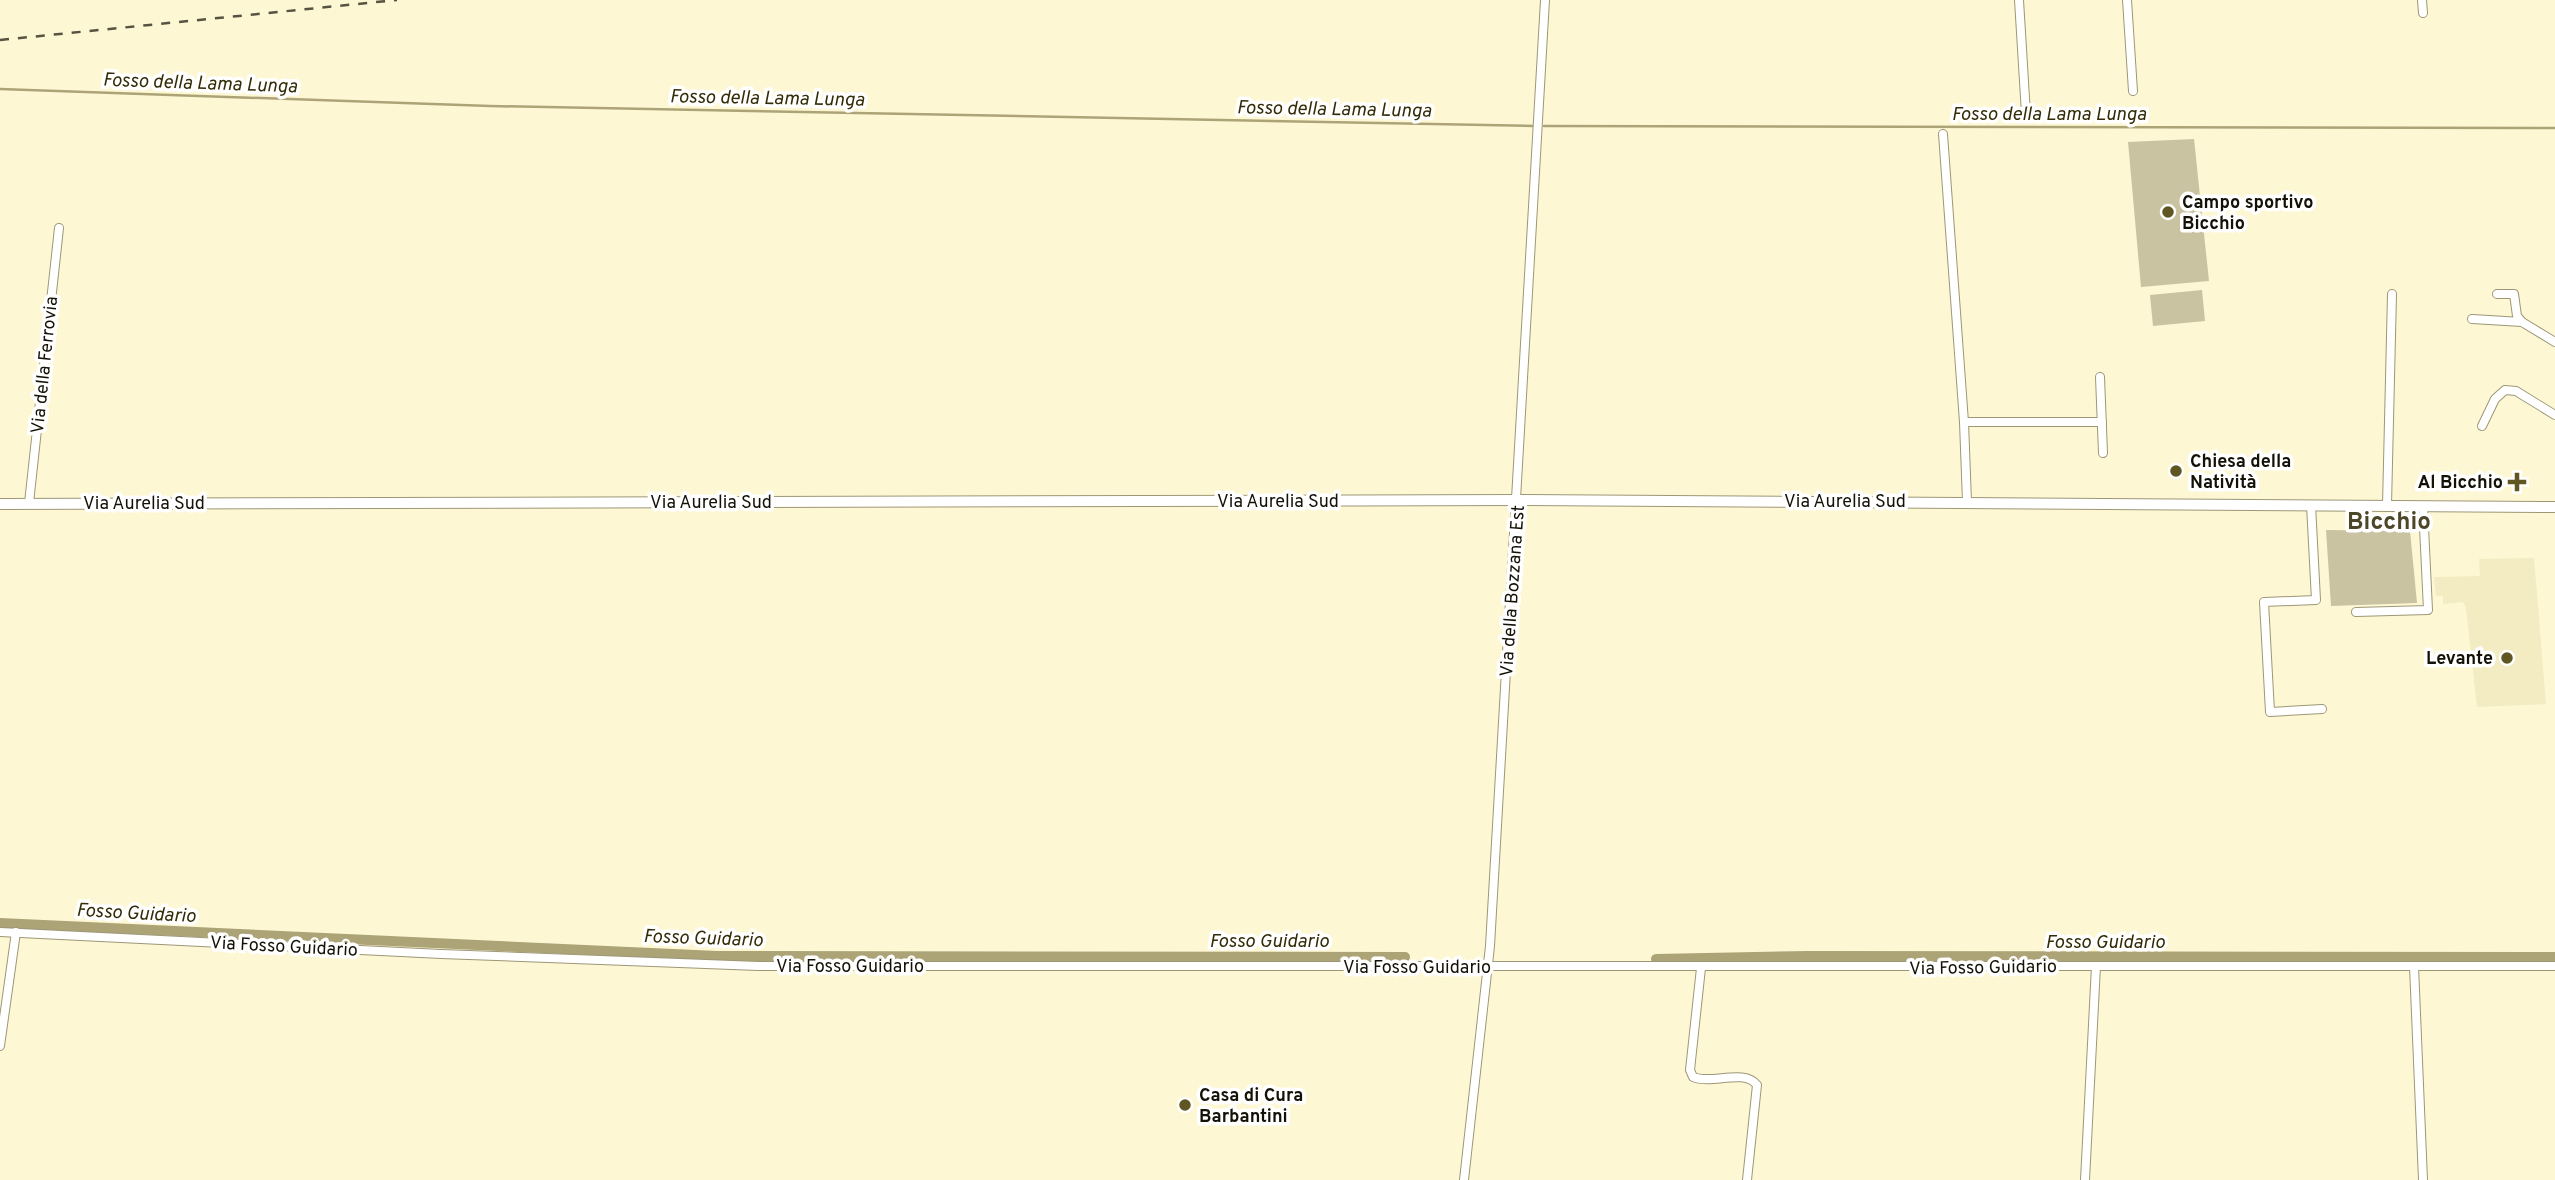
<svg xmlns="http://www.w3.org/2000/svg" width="2555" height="1180" font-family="Overpass,sans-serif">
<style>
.built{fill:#f3ebc1}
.green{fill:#cac3a1}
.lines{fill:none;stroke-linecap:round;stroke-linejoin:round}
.stream{stroke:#aca377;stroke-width:2.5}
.canal{stroke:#aca377;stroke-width:10}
.street-casing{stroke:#9d9777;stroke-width:10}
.secondary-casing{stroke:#9d9777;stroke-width:12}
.street{stroke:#fff;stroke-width:8}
.secondary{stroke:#fff;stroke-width:10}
.rail{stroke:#575341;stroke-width:2.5;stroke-dasharray:9 9;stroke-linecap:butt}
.poi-dot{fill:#605622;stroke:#fff;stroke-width:2.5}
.labels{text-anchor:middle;stroke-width:7;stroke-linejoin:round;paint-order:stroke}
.poi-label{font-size:18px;font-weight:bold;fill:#141106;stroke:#fff;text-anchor:start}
.street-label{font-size:18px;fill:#141106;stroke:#fff}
.water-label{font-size:19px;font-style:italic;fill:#332c06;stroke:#fff}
.district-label{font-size:24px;font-weight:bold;fill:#4d472a;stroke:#fff}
</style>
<rect width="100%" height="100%" fill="#fdf7d4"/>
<path class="built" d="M2534,558l12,146 -69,3 -11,-99 -3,-6 -20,2v-8h-7l-2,-19 46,-1 -1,-17z"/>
<g class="green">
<path d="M2194,139l15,142 -68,6 -13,-145z"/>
<path d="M2202,290l3,31 -52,5 -3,-31z"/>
<path d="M2326,530l84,1 7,72 -86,3z"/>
</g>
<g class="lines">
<g class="stream">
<path d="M0,89l490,17 1043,20"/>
<path d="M1544,126l1011,2"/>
</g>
<g class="canal">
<path d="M0,923l717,33 688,1"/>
<path d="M1656,959l153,-3 746,1"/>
</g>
<g class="street-casing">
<g id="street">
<path d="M2019,0l7,114"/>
<path d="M2127,0l6,91"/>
<path d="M2422,0l1,13"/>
<path d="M1943,134l21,288"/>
<path d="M2497,294h17l3,22 5,6"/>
<path d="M2472,319l50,3 33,20"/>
<path d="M2100,377l3,76"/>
<path d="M2482,426l13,-27 10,-9 11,1 39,24"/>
<path d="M1967,502l-3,-80h138"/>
<path d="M29,503l30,-275"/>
<path d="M2311,505l5,95 -52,2 6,110 52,-3"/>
<path d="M2387,505l5,-211"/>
<path d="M2356,612l72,-2 -5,-104"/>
<path d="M0,932l441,22 317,12h1797"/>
<path d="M2414,966l9,214"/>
<path d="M1701,968l-11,102 3,7c19,8 51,-9 64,8l-10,95"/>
<path d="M0,1046l16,-114"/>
<path d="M1464,1180l26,-234 55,-946"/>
<path d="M2085,1180l11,-214"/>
</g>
</g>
<g class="secondary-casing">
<path id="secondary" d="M0,504l1518,-4 1037,7"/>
</g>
<use href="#street" class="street"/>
<use href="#secondary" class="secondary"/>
<path class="rail" d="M0,40l397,-40"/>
</g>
<g class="poi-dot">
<circle cx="2168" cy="212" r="7"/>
<circle cx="2176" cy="471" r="7"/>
<path d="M2513.5 471.5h7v7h7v7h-7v7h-7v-7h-7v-7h7z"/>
<circle cx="2507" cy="658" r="7"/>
<circle cx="1185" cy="1105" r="7"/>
</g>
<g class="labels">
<g class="poi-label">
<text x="2182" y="208">Campo sportivo<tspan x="2182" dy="21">Bicchio</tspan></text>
<text x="2190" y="467">Chiesa della<tspan x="2190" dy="21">Natività</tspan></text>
<text x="2503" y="488" text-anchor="end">Al Bicchio</text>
<text x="2493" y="664" text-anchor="end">Levante</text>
<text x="1199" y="1101">Casa di Cura<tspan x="1199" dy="21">Barbantini</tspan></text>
</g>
<g class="street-label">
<text transform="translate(44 365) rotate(-84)" y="6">Via della Ferrovia</text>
<text x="1278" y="507">Via Aurelia Sud</text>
<text x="1845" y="507">Via Aurelia Sud</text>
<text x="711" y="508">Via Aurelia Sud</text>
<text x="144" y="509">Via Aurelia Sud</text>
<text transform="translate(1512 591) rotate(-86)" y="6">Via della Bozzana Est</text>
<text transform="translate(284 946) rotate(3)" y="6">Via Fosso Guidario</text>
<text x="850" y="972">Via Fosso Guidario</text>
<text x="1417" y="973">Via Fosso Guidario</text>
<text transform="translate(1983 967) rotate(-1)" y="6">Via Fosso Guidario</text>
</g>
<g class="water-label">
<text transform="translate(200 82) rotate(2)" y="7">Fosso della Lama Lunga</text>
<text transform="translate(767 97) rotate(1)" y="7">Fosso della Lama Lunga</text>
<text transform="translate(1334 108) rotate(1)" y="7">Fosso della Lama Lunga</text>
<text x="2049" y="120">Fosso della Lama Lunga</text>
<text transform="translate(136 912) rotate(3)" y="7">Fosso Guidario</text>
<text transform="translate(703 937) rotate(2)" y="7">Fosso Guidario</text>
<text x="1269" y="947">Fosso Guidario</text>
<text x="2105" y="948">Fosso Guidario</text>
</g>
<g class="district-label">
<text x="2389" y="529">Bicchio</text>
</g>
</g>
</svg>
